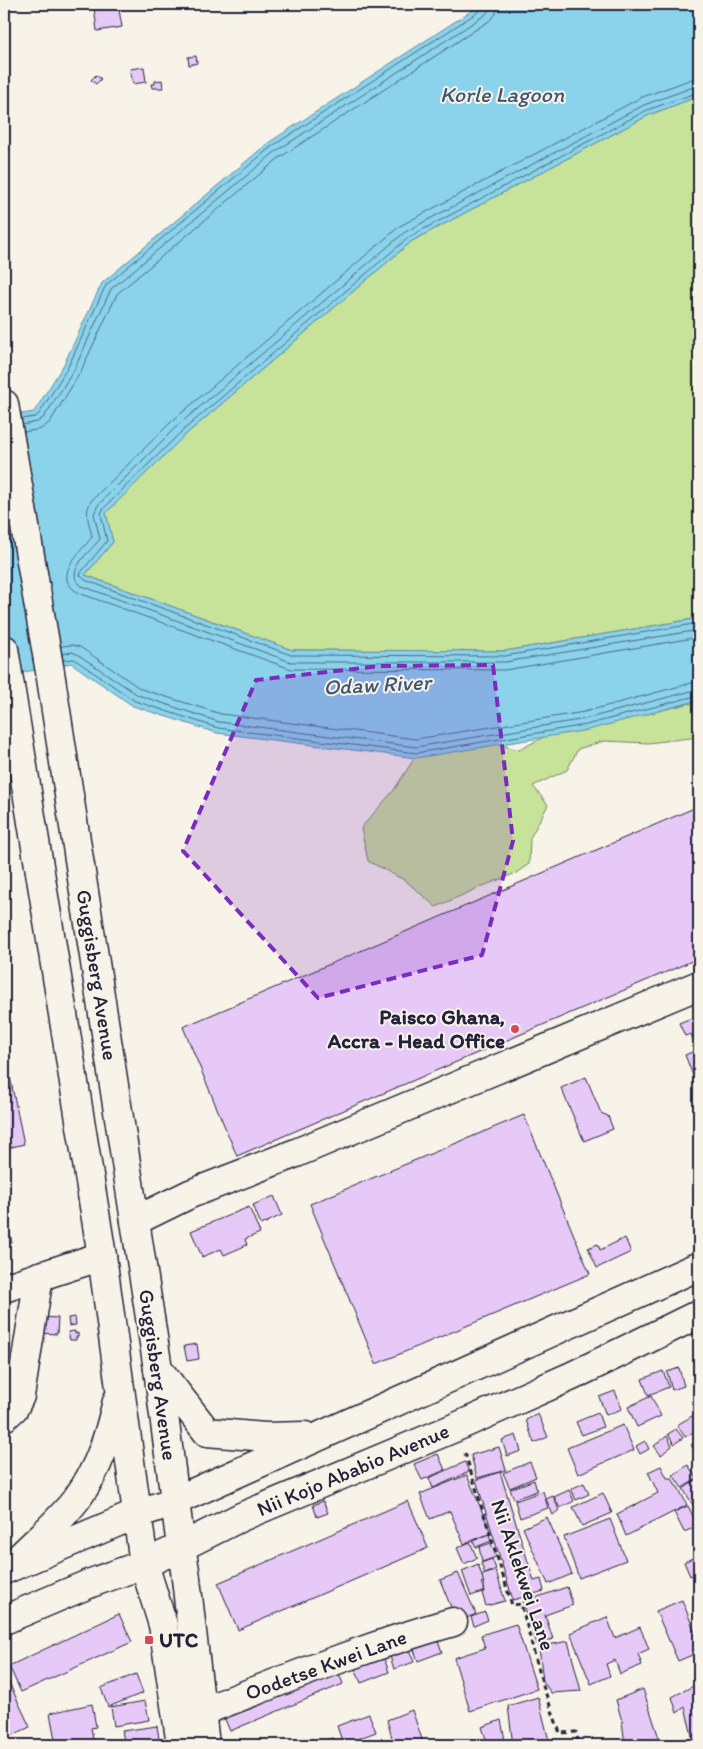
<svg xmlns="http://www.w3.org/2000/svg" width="703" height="1749" font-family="Itim,sans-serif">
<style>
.green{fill:#c7e299;stroke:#74826a}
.water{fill:#8ad3eb;stroke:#608ca5}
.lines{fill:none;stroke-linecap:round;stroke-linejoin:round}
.shore{stroke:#4c6981;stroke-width:1}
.building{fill:#e7c9f7;stroke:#22223b}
.minor-casing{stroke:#22223b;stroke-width:31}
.major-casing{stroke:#22223b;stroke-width:31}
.path{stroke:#22223b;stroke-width:3;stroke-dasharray:5 4;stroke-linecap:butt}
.minor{stroke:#f7f3e8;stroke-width:28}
.major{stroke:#f7f3e8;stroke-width:28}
.marked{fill:#7b2cbf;fill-opacity:0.2;stroke:#7b2cbf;stroke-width:4;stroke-dasharray:10 6;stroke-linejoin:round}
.poi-dot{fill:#d1495b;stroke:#f7f3e8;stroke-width:2}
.labels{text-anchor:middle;stroke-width:4;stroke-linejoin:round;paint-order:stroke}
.street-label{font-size:21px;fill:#22223b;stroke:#f7f3e8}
.poi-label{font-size:21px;font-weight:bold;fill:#22223b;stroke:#f7f3e8;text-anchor:end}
.water-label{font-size:22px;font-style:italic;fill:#415770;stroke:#f7f3e8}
</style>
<rect width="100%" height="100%" fill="#f7f3e8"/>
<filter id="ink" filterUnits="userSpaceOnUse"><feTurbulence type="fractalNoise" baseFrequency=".02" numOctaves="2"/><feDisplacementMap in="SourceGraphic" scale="10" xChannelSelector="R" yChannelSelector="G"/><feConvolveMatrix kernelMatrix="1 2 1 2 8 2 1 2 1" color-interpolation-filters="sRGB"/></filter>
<g filter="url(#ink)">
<g class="green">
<path d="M699,96v522l-194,33 -213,-1 -207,-75 28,-33 -8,-29 79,-77 228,-195 237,-126z"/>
<path d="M699,702v35l-51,6 -44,-2 -26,8 -11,21 -34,16 15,19 -18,33 -1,26 -13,9 -38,15 -42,19 -30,-26 -38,-20 -7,-33 33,-38 41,-64 84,24 57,-30 57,-3 54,-13z"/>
</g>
<path class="water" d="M482,4h217v92l-50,19 -237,126 -228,195 -78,77 7,29 -28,33 207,75 213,1 194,-33v82l-111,30 -172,28 -199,-25 -84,-27 -62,-43 -67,13v-259l30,-5 30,-48 38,-81 166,-140z"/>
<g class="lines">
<g class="shore">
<path d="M699,78l-7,1 -52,19 -240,128 -229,196 -79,78c-9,12 -2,24 0,37 -12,16 -42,40 -13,56l212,76 214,1 194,-33"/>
<path d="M699,85l-55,20 -239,127 -229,195 -78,78 -4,9 6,25c-9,12 -38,34 -18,47l209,76h214l194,-32"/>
<path d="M699,92l-52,18 -238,127 -228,195 -78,77 -2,5 6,27 -25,30 -2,4 5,5 206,75 214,1 194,-33"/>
<path d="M22,419l13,-2 4,-3 29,-47 38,-82 165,-138 210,-137 3,-6"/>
<path d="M23,425l14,-3 7,-5 30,-47 37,-81 164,-137 210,-137 4,-5 1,-6"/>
<path d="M24,432l17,-3 9,-7 30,-49 37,-79 162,-136 210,-137 7,-7 1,-10"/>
<path d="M61,646l11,-1 8,2 61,42 80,25 195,25 168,-27 115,-31"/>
<path d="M62,654l10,-2 5,2 61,41 81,27 197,25 169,-28 114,-30"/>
<path d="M63,660l11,-1 61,42 83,27 198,25 170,-28 113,-30"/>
</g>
</g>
<g class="building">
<path d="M118,4l4,23 -25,4 -3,-24z"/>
<path d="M196,56l1,7 -8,2 -1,-8z"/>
<path d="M144,67l2,15 -13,2 -3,-15z"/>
<path d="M96,75l5,4 -5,5 -5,-4z"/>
<path d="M162,80l1,8h-11l-1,-4h4v-3z"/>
<path d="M699,806v152l-462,198 -54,-129z"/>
<path d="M699,1015v76l-14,-36 12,-5 -6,-16 -6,2 -6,-13z"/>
<path d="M4,1048l20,96 -20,5z"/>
<path d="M586,1077l15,36 7,3 5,13 -29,12 -23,-53z"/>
<path d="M524,1115l66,159 -214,90 -66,-160z"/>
<path d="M274,1196l8,19 -21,10 -8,-20z"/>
<path d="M249,1207l11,26 -15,6 2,6 -23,10 -3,-6 -19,8 -11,-26z"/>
<path d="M6,1215l6,28 -8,2v-29z"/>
<path d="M625,1238l6,14 -34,16 -9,-20 10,-4 2,6z"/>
<path d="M41,1317l17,1 -1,16 -17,-1z"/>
<path d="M75,1317l1,8 -7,1 -1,-8z"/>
<path d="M75,1331v3l3,-1v4h-2v3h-6l-2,-8z"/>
<path d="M197,1344l2,15 -12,2 -3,-15z"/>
<path d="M679,1368l5,18 -12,4 -5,-18z"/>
<path d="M663,1371l6,16 -21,8 -6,-16z"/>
<path d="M615,1391l7,18 -16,6 -7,-18z"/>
<path d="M651,1396l10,20 -24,11 -9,-20z"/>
<path d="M598,1413l5,14 -21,8 -6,-13z"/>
<path d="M538,1414l10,23 -14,6 -8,-23z"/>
<path d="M694,1415l5,9v5l-14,8 -8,-12z"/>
<path d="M623,1425l11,25 -56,24 -11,-26z"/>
<path d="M676,1429l7,9 -9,6 -6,-10z"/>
<path d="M516,1435l5,16 -14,5 -5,-16z"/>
<path d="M667,1436l5,10 -11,9 -7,-9z"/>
<path d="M699,1440v17l-8,-12z"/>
<path d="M645,1441l4,8 -9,5 -4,-8z"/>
<path d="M499,1447l7,23 -29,8 -6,-23z"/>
<path d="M438,1454l7,16 -23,10 -8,-16z"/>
<path d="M465,1462l4,10 -36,16 -4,-10z"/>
<path d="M530,1462l6,15 -26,11 -7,-15z"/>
<path d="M688,1465l9,14 -15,9 -9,-13z"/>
<path d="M661,1466l6,12h5l4,8 2,1 9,18 -61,31 -9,-22 41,-21 -10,-21z"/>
<path d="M500,1472l34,109 7,-2 3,12 -31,9 -37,-120z"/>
<path d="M467,1475l24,58 -27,11 -14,-33 -20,8 -10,-25z"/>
<path d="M699,1478v23l-6,4 -10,-16z"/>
<path d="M534,1480l3,11 -23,8 -4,-10z"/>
<path d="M584,1483l5,11 -13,6 -5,-11z"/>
<path d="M569,1490l5,11 -14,7 -6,-11z"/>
<path d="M543,1491l5,17 -28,10 -5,-17z"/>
<path d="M603,1493l9,20 -30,13 -9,-19z"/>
<path d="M553,1496l6,14 -6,5 -7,-16z"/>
<path d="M323,1501l5,12 -11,4 -4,-12z"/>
<path d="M408,1501l20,47 -190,82 -20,-47z"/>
<path d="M688,1506l10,20 -14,6 -10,-20z"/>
<path d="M547,1517l25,57 -24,10 -25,-56z"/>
<path d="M610,1519l16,41 -47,18 -15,-41z"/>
<path d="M489,1534l2,7 -15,6 -3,-6z"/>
<path d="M470,1542l7,16 -13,6 -7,-16z"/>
<path d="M491,1543l5,14 -14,5 -3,-15z"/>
<path d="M699,1555v17l-9,4 -6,-14z"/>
<path d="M492,1559l4,10 -11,5 -4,-11z"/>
<path d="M478,1564l6,18 -3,1 4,8 -14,5 -9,-25z"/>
<path d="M496,1571l9,30 -19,5 -4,-13 3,-1 -3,-17z"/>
<path d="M458,1573l18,41 -19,8 -17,-42z"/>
<path d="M567,1587l6,18 -28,10 8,24 -16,5 -14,-42z"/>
<path d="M682,1600l17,42v10l-21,9 -22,-50z"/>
<path d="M485,1612l3,8 -14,6 -3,-9z"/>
<path d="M119,1614l13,28 -111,50 -12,-26z"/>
<path d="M607,1617l8,21 25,-11 9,22 -11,5 4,11 -22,9 -5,-14 -9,4 4,12 -19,8 -21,-51z"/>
<path d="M516,1624l21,65 -67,22 -16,-53 31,-10 -4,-13z"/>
<path d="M436,1635l6,17 -24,9 -6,-17z"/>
<path d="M568,1641l13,50 -30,2 -8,-12 -4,-34z"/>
<path d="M380,1647l9,25 -28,11 -10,-26z"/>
<path d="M408,1647l6,15 -20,7 -5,-16z"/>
<path d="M335,1663l8,21 -113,47 -9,-21z"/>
<path d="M4,1672l26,55 -26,12z"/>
<path d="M136,1674l7,19 -35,14 -7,-19z"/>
<path d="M699,1683v59l-5,2 -9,-37 -8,6 -5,-16z"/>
<path d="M643,1689l16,49 -13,7h-21l-3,-24 -6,-21z"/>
<path d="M538,1697l12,48h-37l-5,-39z"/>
<path d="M145,1701l4,19 -35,6 -3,-19z"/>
<path d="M92,1704l4,23 -5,1 3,17h-38l-6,-32z"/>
<path d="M412,1710l12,35h-30l-7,-25z"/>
<path d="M369,1714l7,18 -33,12 -6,-18z"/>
<path d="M501,1720l5,25h-18l-6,-18z"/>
<path d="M157,1726l3,19h-35l-3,-14z"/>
<path d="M333,1738l2,7h-34z"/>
</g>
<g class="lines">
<g class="minor-casing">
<g id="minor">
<path d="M135,1221l55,-27 106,-41 403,-168"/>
<path d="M4,1288l98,-32"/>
<path d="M4,1417l10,-9 6,-12 19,-120"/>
<path d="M181,1547l4,23 20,175"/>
<path d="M144,1564l19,61 18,120"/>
<path d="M201,1712c83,-32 166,-66 252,-90"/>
</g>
</g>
<g class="major-casing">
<g id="major">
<path d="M4,404l46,268 85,549 23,148 23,178"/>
<path d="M4,649l98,607 42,308"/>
<path d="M158,1369l49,63 58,5 40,-1"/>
<path d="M19,1558c18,-18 44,-40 59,-61 21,-29 31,-61 39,-96"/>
<path d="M4,1570l133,-56 38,-13 524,-235"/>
<path d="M4,1620l87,-37 53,-19 37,-17 60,-30 213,-89 118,-52 127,-62"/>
</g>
</g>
<path class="path" d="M465,1453l47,152 9,-1 22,82 17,47 16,-1 3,13"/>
<use href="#minor" class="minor"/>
<use href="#major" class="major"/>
</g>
</g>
<path class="marked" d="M493,665l20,176 -31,114 -164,43 -135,-147 73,-171 124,-14z"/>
<g class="poi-dot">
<circle cx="515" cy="1029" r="5"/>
<rect x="144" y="1635" width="10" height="10" rx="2.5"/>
</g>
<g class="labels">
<g class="street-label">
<text transform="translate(97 975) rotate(81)" y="7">Guggisberg Avenue</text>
<text transform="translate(158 1375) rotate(82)" y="7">Guggisberg Avenue</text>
<text transform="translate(353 1470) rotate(-23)" y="7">Nii Kojo Ababio Avenue</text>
<text transform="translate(523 1575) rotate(71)" y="7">Nii Aklekwei Lane</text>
<text transform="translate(326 1665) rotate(-20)" y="7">Oodetse Kwei Lane</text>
</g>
<g class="poi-label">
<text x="505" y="1024">Paisco Ghana,<tspan x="505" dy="24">Accra - Head Office</tspan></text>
<text x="159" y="1647" text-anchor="start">UTC</text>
</g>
<g class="water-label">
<text x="502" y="102">Korle Lagoon</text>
<text transform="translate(377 684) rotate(-3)" y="8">Odaw River</text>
</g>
</g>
<rect width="703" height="1749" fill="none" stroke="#f7f3e8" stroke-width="20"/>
<rect x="10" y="10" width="683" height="1729" fill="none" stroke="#22223b" stroke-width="2" filter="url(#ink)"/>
</svg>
